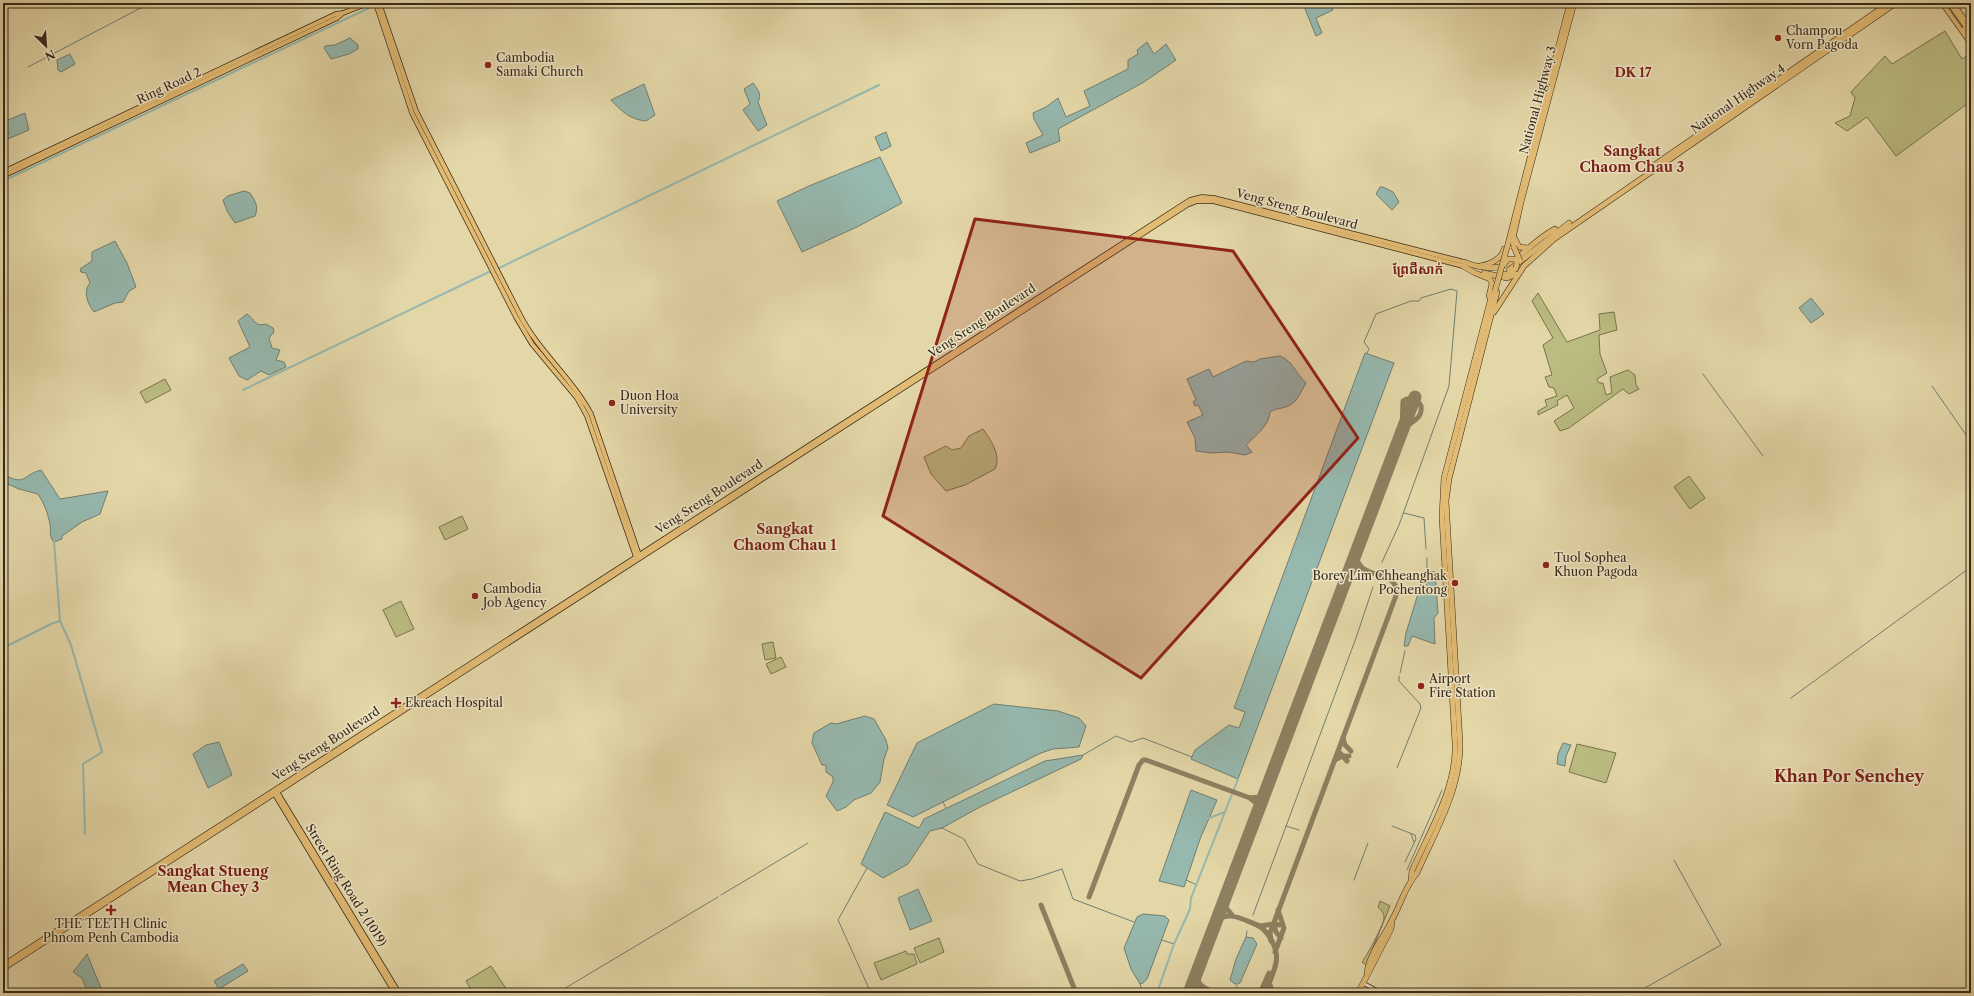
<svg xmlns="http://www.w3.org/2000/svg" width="1974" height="996" font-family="'Libre Caslon Text','Noto Sans Khmer',serif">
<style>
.green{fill:#bbbc82;stroke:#79734d}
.water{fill:#96b8ae;stroke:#707f72}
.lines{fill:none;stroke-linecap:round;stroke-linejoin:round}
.stream{stroke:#707f72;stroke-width:1}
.canal{stroke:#96b8ae;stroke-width:2}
.taxiway{stroke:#8d8060;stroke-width:5}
.runway{stroke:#8d8060;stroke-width:13}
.secondary-casing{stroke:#372a18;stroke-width:4.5}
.primary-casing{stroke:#372a18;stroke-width:5.5}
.highway-casing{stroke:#372a18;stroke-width:6}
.secondary{stroke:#ede4c6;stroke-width:3}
.primary{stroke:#e2bb74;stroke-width:4}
.highway{stroke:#e2bb74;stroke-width:5}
.highway-bridge-casing{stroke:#372a18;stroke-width:6;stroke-linecap:butt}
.highway-bridge{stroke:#e2bb74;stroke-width:5}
.marked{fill:#8f2418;fill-opacity:0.2;stroke:#8f2418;stroke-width:3;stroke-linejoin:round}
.poi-dot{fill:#8f2418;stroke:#ede4c6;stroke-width:1.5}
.labels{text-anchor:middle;stroke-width:3;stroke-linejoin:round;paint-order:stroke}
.poi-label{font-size:12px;fill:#372a18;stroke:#ede4c6;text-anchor:start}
.street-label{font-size:12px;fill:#372a18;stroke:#ede4c6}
.neighbourhood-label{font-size:13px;font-weight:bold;fill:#7a1f14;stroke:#ede4c6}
.quarter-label{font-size:14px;font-weight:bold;fill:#7a1f14;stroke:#ede4c6}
.district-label{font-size:16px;font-weight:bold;fill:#7a1f14;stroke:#ede4c6}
</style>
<rect width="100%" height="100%" fill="#e3d6a7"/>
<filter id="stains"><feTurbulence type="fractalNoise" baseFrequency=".005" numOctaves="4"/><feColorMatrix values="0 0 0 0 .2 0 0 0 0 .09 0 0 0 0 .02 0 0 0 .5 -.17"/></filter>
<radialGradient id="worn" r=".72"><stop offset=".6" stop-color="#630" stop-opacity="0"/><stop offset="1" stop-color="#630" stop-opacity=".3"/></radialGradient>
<g class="green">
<path d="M1945,31l17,28 6,-4 -1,9 4,10v27l-75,55 -29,-39 -20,14 -12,-8 15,-7 5,-18 -4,-6 34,-36 7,8z"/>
<path d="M1538,293l29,49 33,-12 -1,-16 15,-2 3,18 -18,5 1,19 7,19 -10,6 2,4h4l3,12 6,-2 -2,-16 18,-7 7,5 1,10 3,4 -10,5 -6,-5 -54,39 -9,3 -6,-10 20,-13 -7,-13 -10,6 1,4 -20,10v-4l9,-5 -2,-6 12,-4 -3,-8 -5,-1 -4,-10 7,-2 -9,-30 10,-7 -21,-37z"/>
<path d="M165,379l6,11 -25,13 -6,-11z"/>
<path d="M983,429c7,10 19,27 12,40l-30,16 -19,6 -15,-17 -7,-17 22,-11 6,4 9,-2 8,-12z"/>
<path d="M1689,476l16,22 -15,11 -16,-22z"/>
<path d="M462,516l6,13 -23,11 -6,-13z"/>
<path d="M401,601l13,28 -18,8 -13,-27z"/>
<path d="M773,642l3,16 -11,2 -3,-16z"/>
<path d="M781,657l5,10 -15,7 -5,-10z"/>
<path d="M1577,744l39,9 -10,30 -37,-11z"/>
<path d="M1380,901l10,5 -24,59 -4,-3c4,-5 23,-39 22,-45 0,-4 -3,-7 -6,-10z"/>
<path d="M939,938l5,14 -24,11 -6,-15z"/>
<path d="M906,951l1,3h7l3,10 -36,16 -7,-17z"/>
<path d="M491,966l18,27h-36l-7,-12z"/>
</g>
<g class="water">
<path d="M1306,3h24l3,7 -17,8 6,15 -6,3 -13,-32z"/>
<path d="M350,38l8,7v4l-9,5 -18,5 -7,-11 1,-2 10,-1z"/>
<path d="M1147,42l7,12 12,-10 10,16 -32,22 -86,47 2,12 -30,12 -4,-10 17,-8 -9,-16 -1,-6 13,-6 12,-9 8,19 24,-11 -6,-15 44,-22v-9l10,-6 -1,-4z"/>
<path d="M70,54l5,10 -14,8 -3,-2 -1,-10z"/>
<path d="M753,83c5,7 9,11 5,19l9,23 -9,6 -15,-21 7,-6 -6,-15z"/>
<path d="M644,84l11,31 -9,6c-15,-1 -25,-10 -35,-21z"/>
<path d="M25,113l4,17 -26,11v-19z"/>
<path d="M886,132l5,14 -10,5 -6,-14z"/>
<path d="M880,157l22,46 -45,24 -55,25 -25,-51 32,-15z"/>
<path d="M1380,187h3l10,5 6,10 -7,8 -16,-16z"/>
<path d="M244,191l6,2c5,8 9,13 5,23l-20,7 -8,-12 -4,-11 5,-4z"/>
<path d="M115,241l12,22 9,24 -7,4 -6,11 -8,1 -21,9c-7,-9 -11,-21 -4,-29l-4,-10 -5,-1 -1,-3 12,-8v-9z"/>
<path d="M1811,298l13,16 -13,9 -12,-15z"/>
<path d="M247,314c9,6 7,13 19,10l7,4 1,4 -5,6 3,10 8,2 -4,10 8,2 2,5 -17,8 -8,-4 -14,9 -8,-4 -10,-18 21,-11 -12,-26z"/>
<path d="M1365,353l29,10 -156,416 -47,-20 4,-9 34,-25 10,3 6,-16 -11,-4z"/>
<path d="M1280,356c13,5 16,18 26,27 -5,8 -8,19 -18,23 -6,3 -12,2 -18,6 -1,14 -14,23 -24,33l6,7 -7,3 -17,-3 -16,1 -16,-2 -1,-13 -8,-16 16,-7 -5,-10 -3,1 -2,-4 3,-2 -9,-21 22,-10 4,8 33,-16 8,1 6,-3z"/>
<path d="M41,470l19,29 48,-8 -8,23 -18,8 -20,14v3l-8,3c-5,-5 -3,-11 -4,-18 -2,-10 -6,-21 -12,-30l-19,-5 -16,-7v-8c23,13 19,1 38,-4z"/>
<path d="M1425,571l10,1 3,41 -4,5 1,26 -23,-8 -4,10h-4l2,-13z"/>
<path d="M994,704l64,7 21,7 7,8 -7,21 -26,2 -12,4 -128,64 -26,-12 30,-62z"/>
<path d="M865,716l9,3 12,21 2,8 -4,11 -4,23 -9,11 -17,7 -8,7 -9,4 -11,-15 7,-14v-5l-7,-5v-7h-4l-10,-22 2,-10 17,-10 5,1z"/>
<path d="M219,742l13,33 -24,13 -15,-34 13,-9z"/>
<path d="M1563,743l8,2 -5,11 -1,10 -8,-2 1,-10z"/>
<path d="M1083,755l-2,4 -101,48 -38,21 -12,3 -22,33 -25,14 -22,-14 24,-52 34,16 5,-9 121,-58z"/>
<path d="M1191,790l26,10 -17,39 -16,48 -25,-6z"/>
<path d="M918,889l14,32 -22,9 -12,-32z"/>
<path d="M1143,914l22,2 4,4 -22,59 -4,4 -3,1 -9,-15 -7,-21 13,-31z"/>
<path d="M1246,937l7,1 4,6 -17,39 -5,1 -5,-4 6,-21z"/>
<path d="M87,954l16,39h-15l-6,-15 -9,-6z"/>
<path d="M243,964l5,7 -29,18 -5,-8z"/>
</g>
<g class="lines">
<g class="stream">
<path d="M28,67l122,-64"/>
<path d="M1367,353l2,-4 -5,-7 12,-28 35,-13h8l2,-3 30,-9 6,2 -8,95 -50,139 -17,37"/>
<path d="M1703,374l60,82"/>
<path d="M1932,386l39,56"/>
<path d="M1404,513l20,5 2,31"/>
<path d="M1427,558v13"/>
<path d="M1400,673l5,-22"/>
<path d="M1791,698l180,-131"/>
<path d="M1083,755l33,-19 15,6 12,-4 49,19"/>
<path d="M1397,768l24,-60 -1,-4 -21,-23v-5"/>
<path d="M943,802l3,6"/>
<path d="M1286,826l13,4"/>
<path d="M1392,826l23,9 1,4 -11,23"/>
<path d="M942,828l22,11 14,25 42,17 12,-2 30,-10 11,30 61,23"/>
<path d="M1411,834l3,8"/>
<path d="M867,868l-29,52 33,73"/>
<path d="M1407,870l35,-80"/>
<path d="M1186,880l11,5"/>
<path d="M1354,880l14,-37"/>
<path d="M721,895l87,-52"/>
<path d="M1253,915l103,-277 17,-51"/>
<path d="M1246,937l1,-6"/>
<path d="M1162,940l12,4"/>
<path d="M1140,984l3,9"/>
<path d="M557,993l161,-96"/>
<path d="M1636,993l85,-48 -47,-85"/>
</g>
<g class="canal">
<path d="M3,181l366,-173"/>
<path d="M497,269l382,-184"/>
<path d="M243,390l250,-120"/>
<path d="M54,541l6,80 11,24 31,107 -19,12 2,70"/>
<path d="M3,648l48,-24 9,-3"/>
<path d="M1209,818l16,-6"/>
<path d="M1236,992l1,-8"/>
<path d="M1157,993l17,-49 16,-35 1,-11 47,-119"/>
</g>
<g class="taxiway">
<path d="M1402,432l1,-31c7,-5 14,-2 18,5 2,14 -11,15 -18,24"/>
<path d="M1348,574l7,-5h7"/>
<path d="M1343,738l2,7 6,6"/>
<path d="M1340,753l7,8"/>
<path d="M1335,760l7,-4h7"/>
<path d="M1250,798l9,-1 7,-7"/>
<path d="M1089,897l50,-132 4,-5h3l104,38 6,5 1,10"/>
<path d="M1225,897l1,11 6,7"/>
<path d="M1041,905l35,88"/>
<path d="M1215,923c12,-15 30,-2 45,3"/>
<path d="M1274,924l2,8 5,6"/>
<path d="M1257,925c12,6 22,25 19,38 -2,10 -7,20 -11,30"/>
<path d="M1260,926l14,-2 6,1"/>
<path d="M1271,941l-1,-8 5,-13 122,-327c-1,-26 -39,-11 -41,-39"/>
<path d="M1275,952l9,-24 -6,-18"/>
<path d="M1197,972c-1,14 9,17 19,21"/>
<path d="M1269,982l4,11"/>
<path d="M1190,993l6,-5h8"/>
<path d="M1260,993l9,-20"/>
</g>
<path class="runway" d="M1189,993l226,-596"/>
<g class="secondary-casing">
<path id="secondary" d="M1363,983l19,10"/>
</g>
<g class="primary-casing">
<g id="primary">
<path d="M377,3v4l35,106 104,204 16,27 45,54 10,18 49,141"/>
<path d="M379,3l37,108 104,204c19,37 52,63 71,99l48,141"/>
<path d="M1942,3l29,41"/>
<path d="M1949,3l22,31"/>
<path d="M1953,3l18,25"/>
<path d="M1964,29l7,10"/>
<path d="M3,172l333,-158 7,-1"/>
<path d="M3,176l334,-158 6,-5 26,-10"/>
<path d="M276,790l123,203"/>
<path d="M274,793l121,200"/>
<path d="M3,965l1187,-765 12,-3 12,1 250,64"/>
<path d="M3,969l1184,-764 10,-4h16l250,65"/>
</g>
</g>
<g class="highway-casing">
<g id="highway">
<path d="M1549,82l21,-79"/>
<path d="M1653,166l236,-163"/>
<path d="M1515,239l4,8 9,1"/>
<path d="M1508,244l38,-149"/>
<path d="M1514,247l-1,-9 8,-36 53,-199"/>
<path d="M1464,262c48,19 54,-13 91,-33"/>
<path d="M1463,266l12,7 15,6 2,5 -3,12"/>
<path d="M1480,266c9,-1 22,-7 24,-17"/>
<path d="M1509,270l60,-47"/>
<path d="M1484,273l23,5 9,-4"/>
<path d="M1500,274h9l7,-6"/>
<path d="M1494,312l30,-46 30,-27 342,-236"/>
<path d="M1411,879l1,-8c18,-41 45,-83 43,-128l-13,-226 2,-39 48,-184"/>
<path d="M1367,973c2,-19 17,-36 25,-53 9,-16 13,-34 25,-47 18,-41 44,-84 43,-130l-14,-242 3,-22 48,-187"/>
<path d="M1358,993l33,-64 1,-7"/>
</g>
</g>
<use href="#secondary" class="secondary"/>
<use href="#primary" class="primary"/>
<use href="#highway" class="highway"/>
<g class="highway-bridge-casing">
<g id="highway-bridge">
<path d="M1514,247l6,14"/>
<path d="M1504,264l4,-5h7l2,3 -1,6"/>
<path d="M1495,291l13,-47"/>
</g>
</g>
<use href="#highway-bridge" class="highway-bridge"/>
</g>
<path class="marked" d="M975,219l258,32 125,187 -217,240 -258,-162z"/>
<g class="poi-dot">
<circle cx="1778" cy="38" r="4"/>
<circle cx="488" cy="65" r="4"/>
<circle cx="612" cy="403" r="4"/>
<circle cx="1546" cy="565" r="4"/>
<circle cx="1455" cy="583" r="4"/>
<circle cx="475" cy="596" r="4"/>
<circle cx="1421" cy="686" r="4"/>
<path d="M394 697h4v4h4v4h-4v4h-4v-4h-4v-4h4z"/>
<path d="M109 904h4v4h4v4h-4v4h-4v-4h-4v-4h4z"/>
</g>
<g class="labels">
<g class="poi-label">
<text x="1786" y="35">Champou<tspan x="1786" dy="14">Vorn Pagoda</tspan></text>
<text x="496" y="62">Cambodia<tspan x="496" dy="14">Samaki Church</tspan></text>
<text x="620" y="400">Duon Hoa<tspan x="620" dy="14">University</tspan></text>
<text x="1554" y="562">Tuol Sophea<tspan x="1554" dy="14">Khuon Pagoda</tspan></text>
<text x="1447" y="580" text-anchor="end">Borey Lim Chheanghak<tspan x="1447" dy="14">Pochentong</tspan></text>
<text x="483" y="593">Cambodia<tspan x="483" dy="14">Job Agency</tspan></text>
<text x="1429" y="683">Airport<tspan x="1429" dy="14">Fire Station</tspan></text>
<text x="405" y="707">Ekreach Hospital</text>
<text x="111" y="928" text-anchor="middle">THE TEETH Clinic<tspan x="111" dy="14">Phnom Penh Cambodia</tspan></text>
</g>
<g class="street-label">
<text transform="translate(169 86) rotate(-25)" y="4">Ring Road 2</text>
<text transform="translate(1738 99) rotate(-35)" y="4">National Highway 4</text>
<text transform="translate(1538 100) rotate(-75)" y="4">National Highway 3</text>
<text transform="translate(1297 209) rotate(15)" y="4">Veng Sreng Boulevard</text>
<text transform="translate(982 321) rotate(-33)" y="4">Veng Sreng Boulevard</text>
<text transform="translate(709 497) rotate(-33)" y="4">Veng Sreng Boulevard</text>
<text transform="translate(326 744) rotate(-33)" y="4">Veng Sreng Boulevard</text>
<text transform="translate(346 885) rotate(58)" y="4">Street Ring Road 2 (1019)</text>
</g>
<g class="neighbourhood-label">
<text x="1633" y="77">DK 17</text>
<text x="1418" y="274">ព្រែជីសាក់</text>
</g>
<g class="quarter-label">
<text x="1632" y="156">Sangkat<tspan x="1632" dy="16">Chaom Chau 3</tspan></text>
<text x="785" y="534">Sangkat<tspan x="785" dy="16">Chaom Chau 1</tspan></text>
<text x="213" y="876">Sangkat Stueng<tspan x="213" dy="16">Mean Chey 3</tspan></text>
</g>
<g class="district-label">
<text x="1849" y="782">Khan Por Senchey</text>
</g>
</g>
<rect width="1974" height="996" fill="none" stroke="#e3d6a7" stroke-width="16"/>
<rect x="4" y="4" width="1966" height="988" fill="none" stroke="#372a18" stroke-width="2"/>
<rect x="8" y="8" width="1958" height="980" fill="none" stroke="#372a18"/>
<g transform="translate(46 46) rotate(155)" stroke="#ede4c6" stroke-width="3" paint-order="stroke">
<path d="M0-3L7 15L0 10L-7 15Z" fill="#372a18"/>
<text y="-6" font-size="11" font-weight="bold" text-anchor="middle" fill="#372a18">N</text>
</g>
<rect width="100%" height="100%" filter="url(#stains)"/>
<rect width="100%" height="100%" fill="url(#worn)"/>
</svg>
